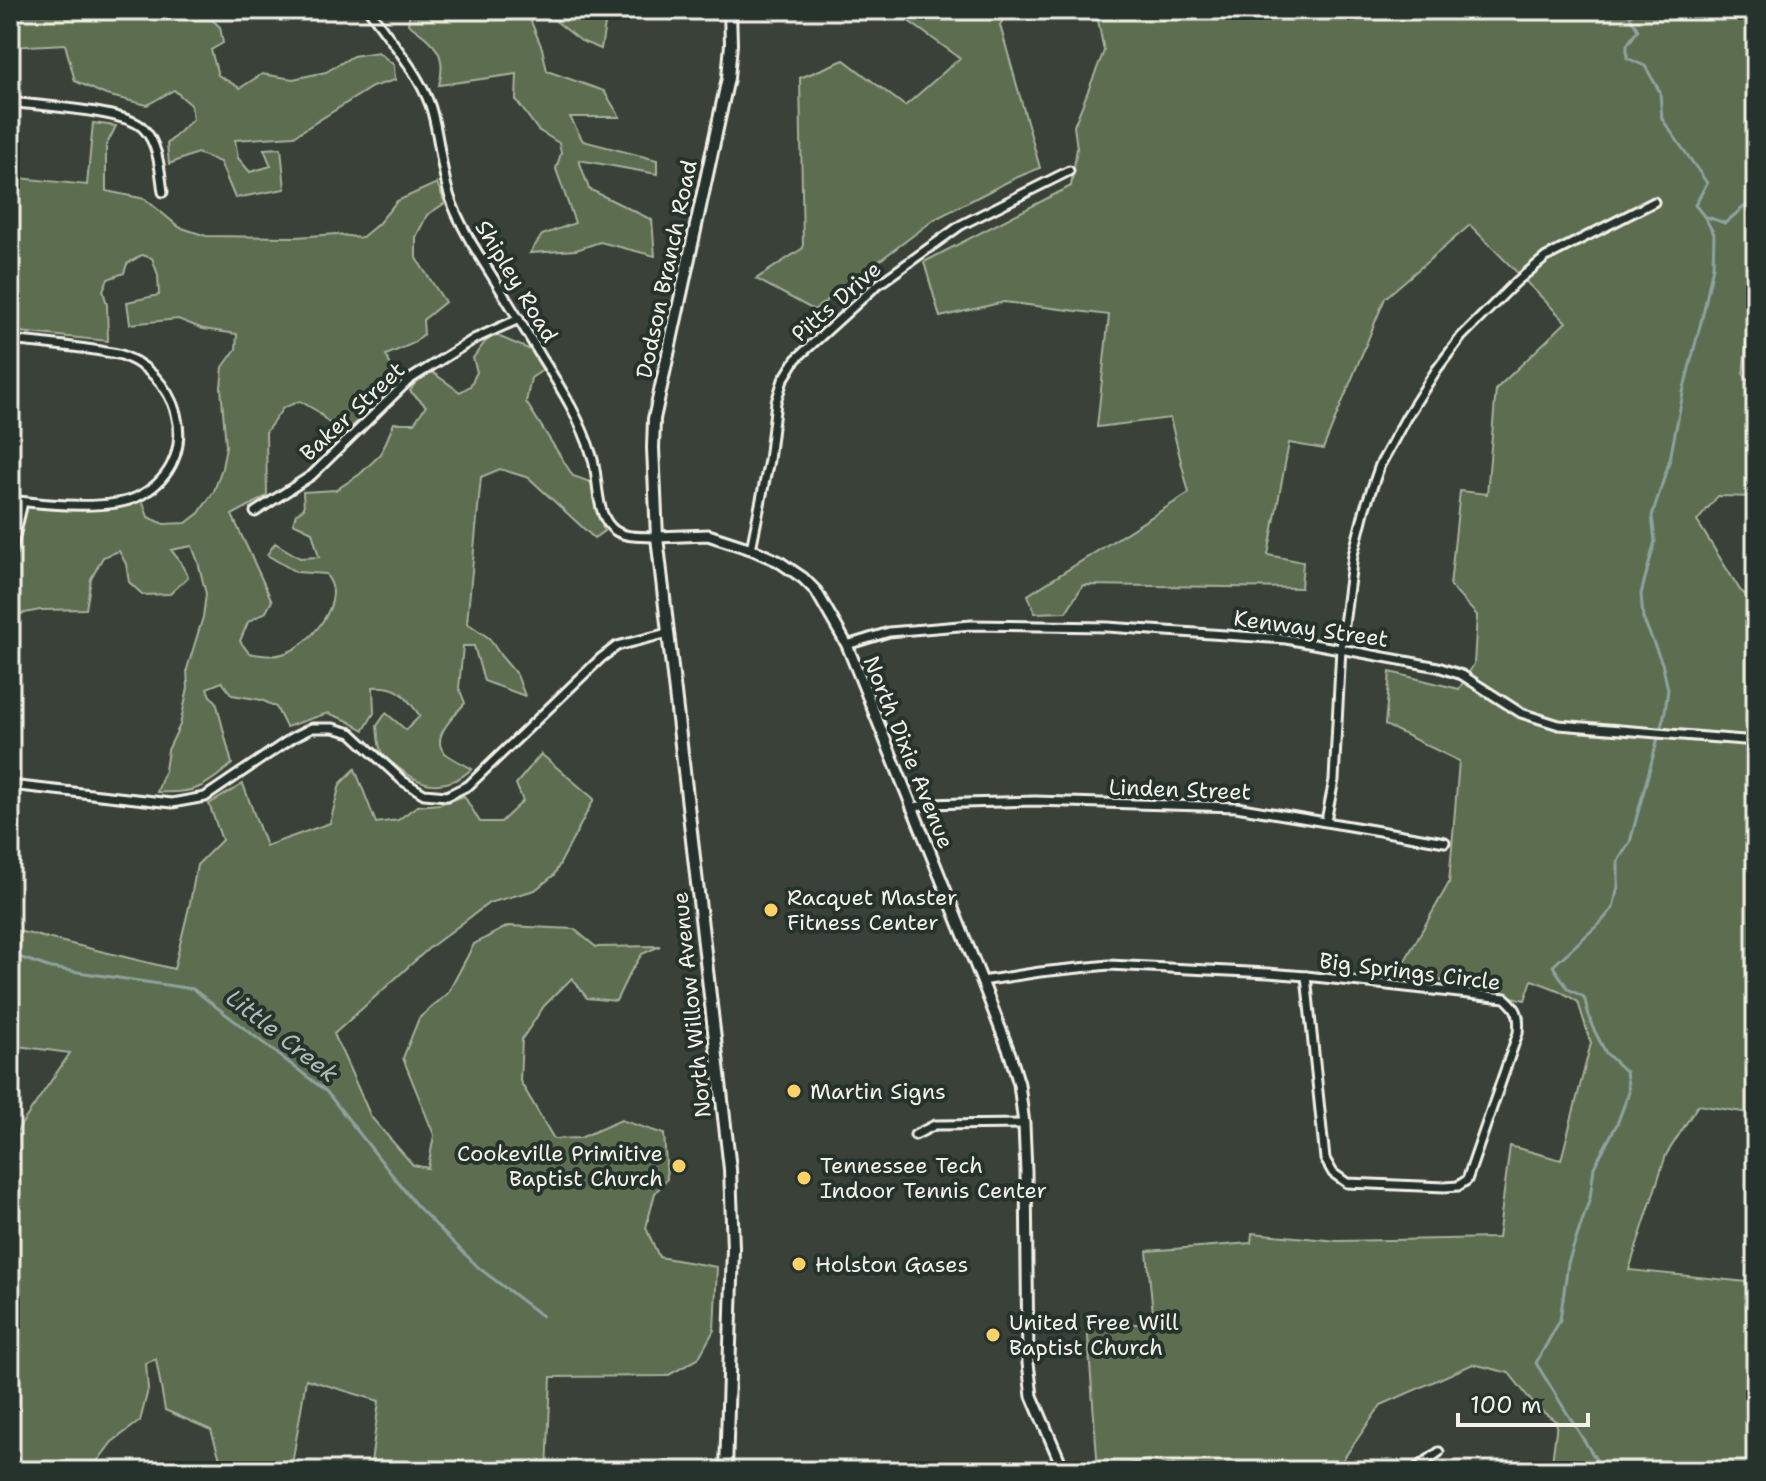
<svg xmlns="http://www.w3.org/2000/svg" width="1766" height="1481" font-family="'Shantell Sans',sans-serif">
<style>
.green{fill:#5c6e50;stroke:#a8b09c;stroke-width:2}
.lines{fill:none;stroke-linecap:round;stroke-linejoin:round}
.stream{stroke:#8ea2a1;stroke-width:3}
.minor-casing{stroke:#f4f1e8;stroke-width:13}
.tertiary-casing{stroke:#f4f1e8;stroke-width:15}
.secondary-casing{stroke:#f4f1e8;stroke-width:16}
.minor{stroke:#26332d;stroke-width:7}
.tertiary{stroke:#26332d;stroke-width:9}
.secondary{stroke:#26332d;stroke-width:10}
.poi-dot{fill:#ffd166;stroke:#26332d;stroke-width:3}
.labels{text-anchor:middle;stroke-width:8;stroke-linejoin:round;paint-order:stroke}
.street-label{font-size:22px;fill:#f4f1e8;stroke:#26332d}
.poi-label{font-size:22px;fill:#f4f1e8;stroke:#26332d;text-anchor:start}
.water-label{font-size:24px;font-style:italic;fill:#b0bcb8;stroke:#26332d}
</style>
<rect width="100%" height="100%" fill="#3a4138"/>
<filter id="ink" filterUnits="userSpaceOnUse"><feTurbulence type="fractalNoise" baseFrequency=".0125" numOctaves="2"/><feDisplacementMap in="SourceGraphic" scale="16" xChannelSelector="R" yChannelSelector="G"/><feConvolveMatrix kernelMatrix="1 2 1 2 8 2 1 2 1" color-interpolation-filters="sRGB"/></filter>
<g filter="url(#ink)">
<g class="green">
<path d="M10,10h192l18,17 3,16 -12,7 7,25 22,13 22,-14 31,5 33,-7 27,-16 25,-4 16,13 1,15 -23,7 -78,49 -59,4 3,18 12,14 21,-6 -7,-17 17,-1 4,41 -50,9 -15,-36 -23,-9 -28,11 -2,-20 26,-25 -2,-14 -17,-15 -27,15 -41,-10 -31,-14 -10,-37 -55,3z"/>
<path d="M410,10h199l-3,8 -5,31 -20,-8 -29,-23 -25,-6 15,36 5,23 57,20 16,26h-50l13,24 74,19v14l-78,-14 10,29 63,31 3,36 -55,-14 -24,8 -46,3 12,-18 33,-12 -19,-54 5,-16 -2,-10 -21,-13 -22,-30 1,-26 -78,11c9,-34 -6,-42 -31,-61z"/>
<path d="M893,10h115l-8,15 40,143 -27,11 -78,40 -121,91 -58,-31 47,-31 -3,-170 44,-18 61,46 55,-48z"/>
<path d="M1096,10h660v317l-8,2 -5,45 13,11v112l-38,-1 -21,25 43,69 16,14v510l-58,-9 -32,50 -37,115 127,13v188h-205l6,-49 -21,-15 -27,-34 -36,-9 -92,41 -46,66h-151v-4l-36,-7 -50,10 -11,-146h67l-7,-73 104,-8 1,-10 86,8 160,-3 12,-92 51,14 30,-117 -13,-41 -20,-12 -26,-10 -7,20 -126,-29 50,-88 10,-122 -74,-36 5,-53 69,17 15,-25 3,-49 -27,-29 10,-95 27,3 9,-105 70,-67 -96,-97 -85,73 -62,151 -34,-6 -21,112 35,7 -2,26 -218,-3 -17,27 -31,1 -7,-18 161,-102 -19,-75 -73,9 12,-112 -105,-13 -64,15 -16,-55 147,-76 6,-38 -3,-22 30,-75z"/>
<path d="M93,123l23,3 -10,20v45l39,8 34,28 27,9 91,1 39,-3 25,4 17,-14 19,-23 40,-18 8,20 -18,12 -11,22v21l29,44 -22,18 1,14 -12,10 -26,11 8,18 -13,19 -2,9 -37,35 -25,-25 -17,-10 -17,7 -17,24 1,64 -35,19 40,86 -6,11 -18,10 -8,19 9,12c12,2 26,5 39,-1 21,-8 50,-42 44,-66 -1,-4 -4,-8 -6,-12l-30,-2 -29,-17 8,-12 25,15 19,-1 -7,-25 -19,-9 3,-9 8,-6 -1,-16 33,-2 24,-16 21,-20 13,-31h20l12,-17 -16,-15 5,-8 17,-11 28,20 10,-6 7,-14 -4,-14 12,-16 10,-7 36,15 12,20 -12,8 -5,24 47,74 20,7 4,28 7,20 -10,7 -65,-60 -29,-9 -19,8 -14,146 22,15 12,18 16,19 8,21 -41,-15 -10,-35h-11l-4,42 6,15c-9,11 -35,34 -21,49 7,7 20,12 28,17 -28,24 -52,18 -78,-5 -4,-3 -11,-8 -13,-13 -3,-7 -3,-18 -4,-25l9,-13 20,17 14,-14c-15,-20 -20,-31 -47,-29l1,26 -10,17 -18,-10 -18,-7 -42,14 -10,-20 -14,-7 -30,-5 -10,-13 -15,6 3,8 6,5 16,63c-28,24 -38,30 -75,28l8,-22 3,-20 12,-25 8,-37 -1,-19 16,-52 3,-23 -8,-32 -6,-16 -21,4 9,11 8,16 -18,17 -27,1 -14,-13 -3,-18 -7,-13 -16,6 -12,22 -5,30 -46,1 -30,6v-40l15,-70 72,3 45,-10 6,18 16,7 22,-1 13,-10 15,-22 8,-23 4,-22 -5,-59 2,-20 13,-18 1,-15 -34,-5 -25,-10 -48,5 -3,-22 32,-7 -1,-20 -6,-17 -10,-3 -15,9 -3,9 -16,6 -5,11 4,15 1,36 -98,-10v-154l77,8z"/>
<path d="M541,754l53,45 -40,76 -19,15 -46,13 -61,46 -94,85 37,83 42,48 15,3 6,-33 -31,-77 16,-40 29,-25 26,-49 34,-18 66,3 22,18 64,-1 -18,8 -14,22 -12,25 -29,-3 -15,-20 -28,28 -22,33 -2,42 34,58 26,-1 41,-18 43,14 3,45 -12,14 -9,35 13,29 58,10 -3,63 -16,29 -31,17 -116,1 -4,94h-177l9,-70 -73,-22 -15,92h-71l1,-9 -10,-32 -46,-20 -9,-51 -10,4 2,27 -8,31 -28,21 -22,29h-80v-330l60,-88 -60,-8v-116l164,40 16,-66 7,-38 25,-25 -13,-36 34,-20 23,62 64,-23 10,-39 15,-15 21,54 22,-3 19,-14 23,-2 24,-8 16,26h21l22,-21 -7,-17z"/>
</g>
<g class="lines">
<g class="stream">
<path d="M1634,10l-4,7 8,13 -11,15v13l18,8 15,26 2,27 45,64 -12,22 9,11 21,7 19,-16 12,-5"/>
<path d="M10,954l41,14 142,21 133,102 90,114 63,63 63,48"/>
<path d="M1603,1471l-67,-108 24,-43 8,-57 22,-65 4,-31 23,-43 12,-32 -3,-20 -20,-19 -14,-27 -8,-29 -16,-8 -15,-23 49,-45 11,-13 5,-21v-26l12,-19 35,-130 3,-23 -6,-26 -19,-45 -2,-24 14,-53 -3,-25 18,-57 14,-71 20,-78 9,-44 1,-32 -10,-18"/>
</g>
<g class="minor-casing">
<g id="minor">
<path d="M369,10c21,30 48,60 61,95 9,27 10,58 18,86 5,18 14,35 23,51 24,39 48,77 71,116 20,32 39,62 50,98 7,21 3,55 19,71 11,12 31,9 46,10"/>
<path d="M10,102c28,4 116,8 133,26 16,16 17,44 20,64"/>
<path d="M10,340c30,3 61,6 91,11 7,2 16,2 23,5 62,25 78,110 13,141 -29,14 -95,7 -127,3"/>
<path d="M255,512l57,-37 97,-95 65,-41 45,-20"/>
<path d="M751,549l18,-89 7,-58 7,-22 13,-21 80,-73 85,-61 108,-54"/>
<path d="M10,558l13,-56"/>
<path d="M847,645l42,-13 82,-7 136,2 179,12 152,28 24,8 59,38 38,12 197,16"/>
<path d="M10,785l162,18 33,-6 87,-59 20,-10h21l18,5 52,48 21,13 23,2 22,-11 132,-127 16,-12 51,-13"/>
<path d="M911,808l18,-4 106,-3 201,6 209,35"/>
<path d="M1326,821l8,-41 7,-132 12,-93 12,-47 15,-43 27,-49 30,-47 24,-32 55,-55 30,-25 108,-55"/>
<path d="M1306,976l199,22c13,11 15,18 13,35l-51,147 -9,6 -13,1 -98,-4 -14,-10 -8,-14z"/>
<path d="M982,981l58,-9 69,-7 159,8 38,3"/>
<path d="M915,1135l20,-10 89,-1"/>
<path d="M1413,1471l26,-19"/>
</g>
</g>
<g class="tertiary-casing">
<path id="tertiary" d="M657,537l51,-2 43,14 27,12 25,17 13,13 31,54 135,336 28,73 9,30 5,40 2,48 2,191 4,33 32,75"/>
</g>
<g class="secondary-casing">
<path id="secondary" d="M726,1471l7,-223 -3,-79 -73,-632 -4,-89 1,-29 74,-341 3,-34 -1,-34"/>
</g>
<use href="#minor" class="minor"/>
<use href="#tertiary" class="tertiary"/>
<use href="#secondary" class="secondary"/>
</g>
</g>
<g class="poi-dot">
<circle cx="771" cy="910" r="8"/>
<circle cx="794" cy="1091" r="8"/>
<circle cx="679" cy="1166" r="8"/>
<circle cx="804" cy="1178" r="8"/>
<circle cx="799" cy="1264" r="8"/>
<circle cx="993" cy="1335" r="8"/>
</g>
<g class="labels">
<g class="street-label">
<text transform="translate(666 269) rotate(-78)" y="8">Dodson Branch Road</text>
<text transform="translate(517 281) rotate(59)" y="8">Shipley Road</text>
<text transform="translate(836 301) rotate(-41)" y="8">Pitts Drive</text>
<text transform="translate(352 411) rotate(-43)" y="8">Baker Street</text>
<text transform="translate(1311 628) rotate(8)" y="8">Kenway Street</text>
<text transform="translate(909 752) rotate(68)" y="8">North Dixie Avenue</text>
<text transform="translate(1180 789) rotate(2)" y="8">Linden Street</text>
<text transform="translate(1410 971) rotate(7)" y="8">Big Springs Circle</text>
<text transform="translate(691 1005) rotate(-96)" y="8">North Willow Avenue</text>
</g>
<g class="poi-label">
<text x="787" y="905">Racquet Master<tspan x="787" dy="25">Fitness Center</tspan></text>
<text x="810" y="1099">Martin Signs</text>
<text x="663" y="1161" text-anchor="end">Cookeville Primitive<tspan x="663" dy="25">Baptist Church</tspan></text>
<text x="820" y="1173">Tennessee Tech<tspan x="820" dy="25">Indoor Tennis Center</tspan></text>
<text x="815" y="1272">Holston Gases</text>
<text x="1009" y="1330">United Free Will<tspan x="1009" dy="25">Baptist Church</tspan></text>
</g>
<g class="water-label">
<text transform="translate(282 1036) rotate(38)" y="8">Little Creek</text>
</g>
</g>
<rect width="1766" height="1481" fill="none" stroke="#26332d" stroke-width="40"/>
<rect x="20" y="20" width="1726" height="1441" fill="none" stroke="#f4f1e8" stroke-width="3" filter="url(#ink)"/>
<path d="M1458 1413v12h130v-12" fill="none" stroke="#f4f1e8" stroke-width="4"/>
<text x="1470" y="1413" font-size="24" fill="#f4f1e8" stroke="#26332d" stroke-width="6" paint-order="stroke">100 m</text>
</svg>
